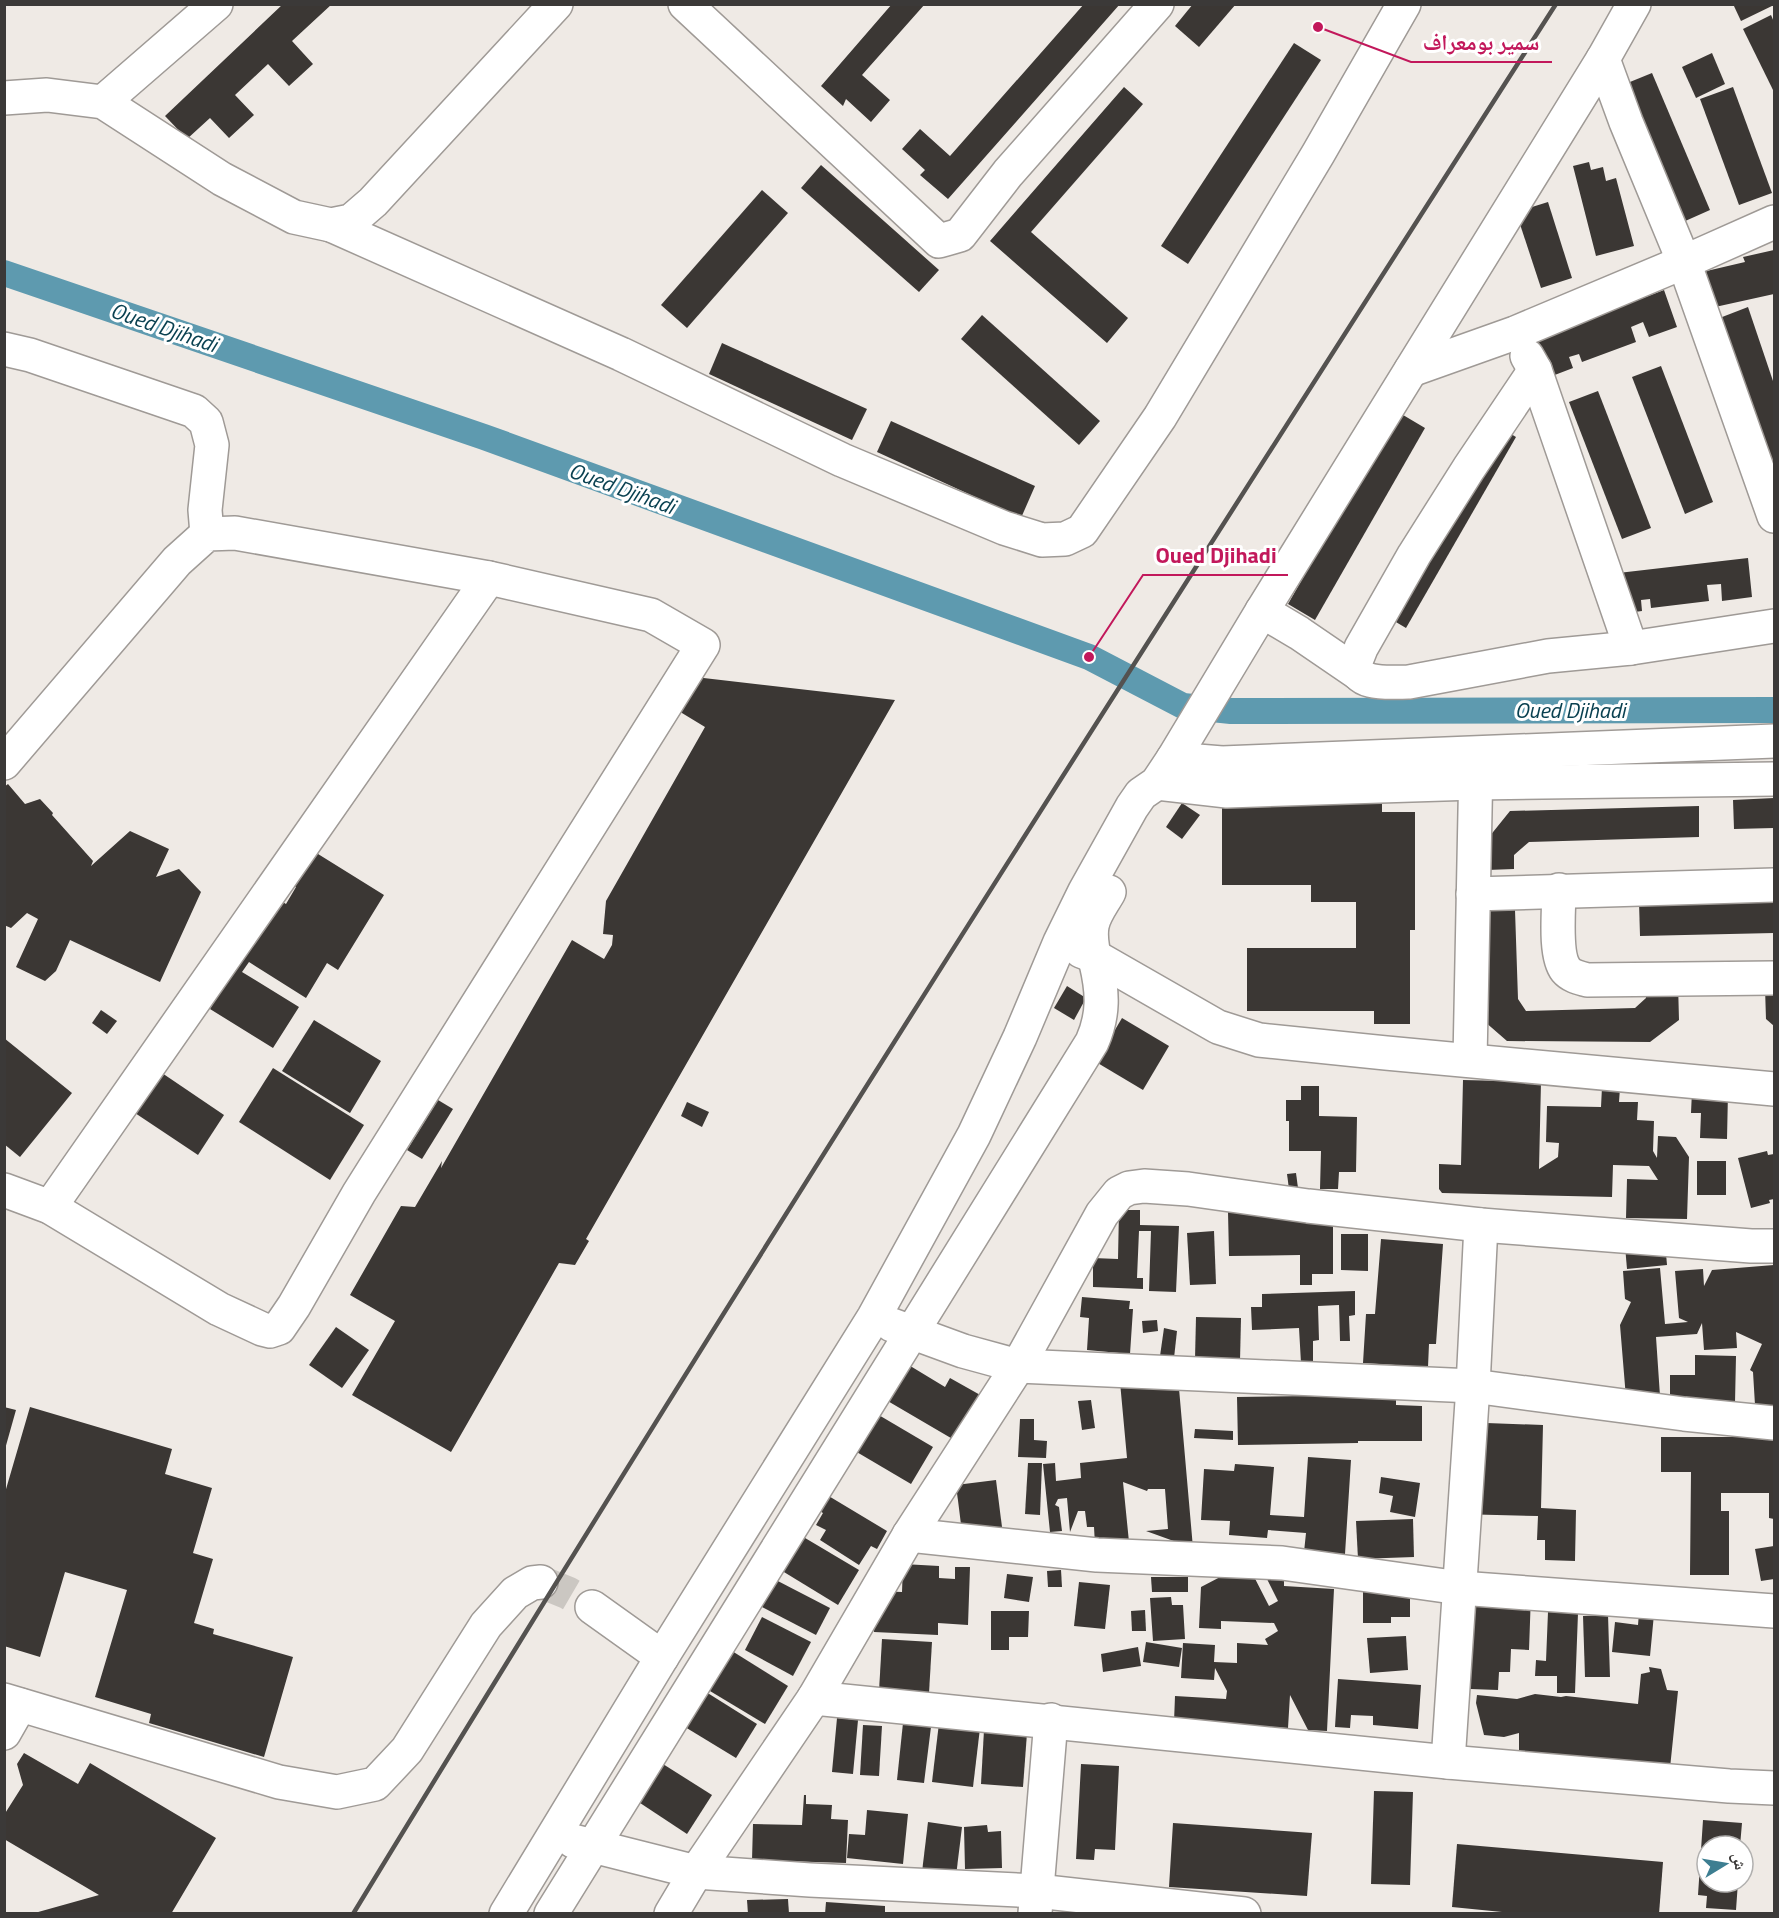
<svg xmlns="http://www.w3.org/2000/svg" width="1779" height="1918" font-family="'Titillium Web','Noto Naskh Arabic',sans-serif">
<style>
.lines{fill:none;stroke-linecap:round;stroke-linejoin:round}
.canal{stroke:#5e9aaf;stroke-width:26}
.building{fill:#3b3734}
.minor-tunnel{stroke:#cbc7c2;stroke-width:33;stroke-dasharray:33 16;stroke-linecap:butt}
.minor-casing{stroke:#9f9a96;stroke-width:36}
.minor{stroke:#fff;stroke-width:33}
.rail{stroke:#545250;stroke-width:4.5}
.labels{text-anchor:middle;stroke-width:6;stroke-linejoin:round;paint-order:stroke}
.water-label{font-size:22px;font-style:italic;fill:#0a4151;stroke:#fff}
.leader{fill:none;stroke:#c2185b;stroke-width:2}
.callout-dot{fill:#c2185b;stroke:#fff;stroke-width:2}
.callout-label{font-size:22px;text-anchor:middle;font-weight:bold;fill:#c2185b;stroke:#fff;stroke-width:6;stroke-linejoin:round;paint-order:stroke}
</style>
<rect width="100%" height="100%" fill="#efeae5"/>
<g class="lines">
<path class="canal" d="M4,273l480,164 605,220 94,49 48,5 543,-1"/>
</g>
<g class="building">
<path d="M283,4h49l-40,37 21,23 -24,22 -21,-22 -33,31 19,20 -25,23 -19,-20 -23,21 -22,-23z"/>
<path d="M892,4h33l-63,71 28,25 -19,22 -25,-23 -3,7 -22,-20z"/>
<path d="M1084,4h36l-172,195 -28,-24 5,-5 -23,-21 18,-20 30,27z"/>
<path d="M1193,4h43l-37,43 -24,-21z"/>
<path d="M1733,4h41v1l-33,16z"/>
<path d="M1771,15l3,7v70l-31,-63z"/>
<path d="M1294,43l27,17 -133,204 -27,-18z"/>
<path d="M1712,53l13,31 -29,14 -14,-31z"/>
<path d="M1652,73l58,137 -27,12 -58,-138z"/>
<path d="M1124,87l19,17 -112,128 97,86 -21,25 -117,-102z"/>
<path d="M1733,87l39,106 -33,12 -39,-106z"/>
<path d="M1589,162l2,8 12,-3 3,14 10,-3 18,68 -38,10 -23,-90z"/>
<path d="M821,165l118,105 -20,22 -118,-104z"/>
<path d="M762,190l26,23 -101,115 -26,-23z"/>
<path d="M1548,202l24,76 -31,10 -25,-76z"/>
<path d="M1774,250v44l-68,15 -8,-36 47,-11 -2,-5z"/>
<path d="M1664,290l13,37 -28,10 -6,-15 -12,5 5,15 -54,20 -3,-8 -10,3 4,11 -34,13 -14,-38z"/>
<path d="M1748,307l26,77v103l-57,-168z"/>
<path d="M982,315l118,106 -21,24 -118,-106z"/>
<path d="M722,343l145,66 -15,31 -143,-66z"/>
<path d="M1661,366l52,136 -28,12 -53,-137z"/>
<path d="M1598,391l53,137 -29,11 -53,-137z"/>
<path d="M1398,412l27,16 -110,192 -27,-16z"/>
<path d="M891,421l144,65 -14,32 -144,-66z"/>
<path d="M1489,421l27,16 -110,191 -27,-16z"/>
<path d="M1748,558l4,39 -30,4 -1,-17 -14,1 2,16 -58,7 -1,-9 -9,1 1,11 -37,5 -4,-41z"/>
<path d="M695,677l200,23 -309,539 3,2 -14,24 -16,-2 -108,189 -99,-57 43,-74 -45,-26 51,-89 14,1 27,-46 -1,7 131,-228 32,19 8,-14 1,-10 -10,-1 3,-33 99,-174 -28,-17z"/>
<path d="M8,784l17,20 15,-5 13,14 -1,2 41,46 -2,5 39,-35 39,18 -13,28 23,-8 22,23 -41,90 -90,-42 -14,31 -11,10 -29,-14 22,-48 -11,-6 -16,15 -7,-3v-138z"/>
<path d="M1222,795h160v17h33v118h-5v94h-36v-13h-127v-63h109v-46h-45v-17h-89z"/>
<path d="M1774,798v30l-40,1 -1,-29z"/>
<path d="M1182,803l18,12 -18,24 -16,-12z"/>
<path d="M1699,806v31l-170,5 -15,13v14l-27,1 -2,-28 25,-31z"/>
<path d="M310,849l74,46 -46,75 -11,-7 -21,35 -57,-36 -7,10 57,35 -26,41 -63,-39 28,-47 33,-67 15,9 10,-17 -7,-4z"/>
<path d="M1774,899v34l-134,3 -1,-34z"/>
<path d="M1515,910l3,89 8,12 109,-3 11,-10 -1,-13 33,-2 1,37 -29,22 -143,-1 -23,-20 -4,-110z"/>
<path d="M1067,986l19,12 -12,22 -20,-12z"/>
<path d="M1765,988h9v38l-8,-7z"/>
<path d="M101,1010l16,11 -10,13 -15,-11z"/>
<path d="M1122,1018l47,28 -26,44 -47,-28z"/>
<path d="M314,1020l67,41 -31,52 -68,-42z"/>
<path d="M4,1038l68,55 -52,64 -16,-13z"/>
<path d="M273,1068l91,57 -34,55 -91,-58z"/>
<path d="M162,1073l62,42 -26,40 -63,-42z"/>
<path d="M1463,1080l78,2 -2,87 19,-12 1,-14 -13,-1 1,-36 54,1 1,-20 18,1 -1,14h19l-1,18 17,1 -1,30 4,7 1,-22 18,1 13,20 -2,62 -61,-1 1,-39 31,1 -9,-14 -36,-1 -1,32 -170,-4 -3,-4v-25l22,1z"/>
<path d="M1301,1086h18v30l38,1 -1,55h-17l-1,17h-18l1,-38h-32v-30h-3v-21h15z"/>
<path d="M1692,1091l36,1 -1,47 -27,-1 1,-25h-10z"/>
<path d="M438,1100l15,9 -31,50 -15,-9z"/>
<path d="M687,1102l22,10 -7,15 -21,-11z"/>
<path d="M1767,1151l1,4 6,-1v45l-5,1 1,3 -19,5 -13,-50z"/>
<rect x="1697" y="1161" width="29" height="34"/>
<path d="M1296,1173l2,15 -9,1 -2,-15z"/>
<path d="M1119,1210h21v15l39,1 -3,66 -27,-1 2,-60h-12l-2,47h6v11l-50,-2v-29l25,1z"/>
<path d="M1333,1211v63h-21v11h-12v-30l-71,1 -1,-44z"/>
<path d="M1214,1231l2,53 -26,1 -3,-52z"/>
<path d="M1341,1234h27v37l-27,-1z"/>
<path d="M1381,1239l62,5 -7,100h-7l-1,23 -65,-4 3,-49h9z"/>
<path d="M1665,1242l2,23 -40,4 -2,-23z"/>
<path d="M1774,1265v144l-10,-5 -9,1 -2,-33 -3,-2 12,-26 -26,-12 1,16 -33,2 -2,-27 -5,11 -41,3 4,59 -34,2 -6,-73 11,-23 -6,-3 -2,-28 37,-3 5,56 23,-2 -9,-4 -4,-47 28,-2 1,17 8,-16z"/>
<path d="M1355,1291v24l-6,1 1,25h-10l-1,-36 -21,1 1,34 -6,1v22h-12l-2,-35 -47,2 -1,-23h11v-13z"/>
<path d="M1082,1297l48,4 -1,8h4l-3,45 -43,-4 2,-32 -9,-1z"/>
<path d="M1196,1317l45,1 -1,43 -45,-2z"/>
<path d="M1157,1320l1,11 -15,2 -1,-12z"/>
<path d="M336,1327l33,23 -27,38 -33,-23z"/>
<path d="M1164,1328l13,3 -3,27 -14,-2z"/>
<path d="M1695,1355l41,1 -1,47 -65,-1v-27h25z"/>
<path d="M907,1364l38,23 5,-9 32,18 -26,45 -70,-41z"/>
<path d="M1178,1377l15,171 -47,-17 22,-2 -3,-40h-17l-1,2 -24,-9 6,60 -34,3 -1,-18h-7l-2,-16h-7l-8,21 -3,-34 -9,1 -3,6 4,2 3,24 -12,1 -7,-68 12,-1 1,18 25,-3 -1,-15 47,-5 -7,-76z"/>
<path d="M1396,1395v10l26,1v35h-64v2l-120,2 -1,-48z"/>
<path d="M1091,1400l4,28 -13,2 -4,-29z"/>
<path d="M4,1407l12,3 -11,39h-1z"/>
<path d="M30,1407l142,42 -7,25 47,14 -19,65 20,6 -19,64 20,6 -1,5 80,23 -29,100 -115,-34 2,-9 -56,-17 32,-107 -62,-18 -25,85 -36,-11v-150z"/>
<path d="M877,1414l56,33 -22,37 -56,-33z"/>
<path d="M1020,1419h14v21l13,1 -1,17 -28,-1z"/>
<path d="M1460,1422l83,3 -2,83 35,2 -1,51 -30,-1v-20h-8l1,-24 -81,-2z"/>
<path d="M1195,1429l38,2v9l-39,-2z"/>
<path d="M1661,1437h113v82l-5,-1v-25h-48v18h8v64h-39l1,-103h-30z"/>
<path d="M1308,1457l43,3 -6,94 -41,-2 2,-19 -38,-3 -1,8 -38,-3 1,-14 -29,-1 3,-51 30,2 1,-7 39,3 -4,48 34,2z"/>
<path d="M1028,1463h14l-2,52 -15,-1z"/>
<path d="M1381,1477l39,6 -5,34 -25,-5 3,-16 -14,-3z"/>
<path d="M996,1480l6,47 -40,5 -6,-47z"/>
<path d="M827,1495l60,36 -10,18 -6,-3 -12,19 -39,-25 6,-10 -10,-5 7,-12 -5,-3z"/>
<path d="M1413,1519l1,38 -56,2 -2,-38z"/>
<path d="M800,1535l59,35 -21,35 -59,-36z"/>
<path d="M1774,1546v33l-13,2 -6,-32z"/>
<path d="M1247,1563l22,43 9,-5 -12,-24 18,1v8l50,3 -7,142 -19,-1 -18,-35 -2,33 -114,-6 1,-26 51,3 1,-8 -12,-23 -1,12 -33,-2 2,-35 32,2 -1,17 23,1v-20l31,2 -3,-6 13,-8 -4,-8 -53,-2v8l-22,-1 2,-41z"/>
<path d="M903,1564l36,2v12l16,1v-12h15l-2,58 -30,-2v12l-64,-3 2,-41 26,1z"/>
<path d="M1061,1570l1,17h-14l-1,-16z"/>
<path d="M1007,1574l26,3 -4,25 -25,-4z"/>
<path d="M1151,1577h37v15h-36z"/>
<path d="M772,1578l58,30 -14,27 -58,-30z"/>
<path d="M1079,1582l31,3 -5,44 -31,-3z"/>
<path d="M1363,1592l47,1v24h-19v6h-28z"/>
<path d="M1455,1592l76,2 -2,56 -18,-1 -1,23h-11l-1,18 -55,-2z"/>
<path d="M1171,1597l1,8h11l2,34 -32,2 -3,-43z"/>
<path d="M1145,1610l1,21h-14l-1,-20z"/>
<path d="M991,1611h38l-1,26h-19v13h-18z"/>
<path d="M1548,1612l30,1 -3,80h-18v-17h-22l1,-16 10,1z"/>
<path d="M1639,1613l15,1 -4,42 -38,-4 3,-30 23,3z"/>
<path d="M1608,1615l2,62h-25l-2,-61z"/>
<path d="M762,1617l49,25 -18,34 -48,-26z"/>
<path d="M1406,1636l2,34 -38,3 -3,-35z"/>
<path d="M882,1639l50,3 -3,51 -50,-2z"/>
<path d="M1146,1642l36,6 -3,19 -36,-5z"/>
<path d="M724,1646l64,40 -23,38 -65,-39z"/>
<path d="M1138,1647l3,19 -38,6 -2,-18z"/>
<path d="M1649,1667l12,2 6,21 11,1 -8,77 -151,-15v-20l-15,4 -20,-2 -8,-32 1,-8 40,4 18,-5 26,3 5,-1 72,8 3,-30 9,-2z"/>
<path d="M1338,1679l83,6 -3,44 -45,-4v-9l-22,-1 -1,13 -15,-1z"/>
<path d="M706,1692l51,32 -21,34 -51,-31z"/>
<path d="M837,1718l21,2 -5,54 -21,-2z"/>
<path d="M903,1723l28,4 -7,56 -27,-3z"/>
<path d="M939,1723l41,5 -7,59 -41,-5z"/>
<path d="M863,1725l19,1 -3,50 -19,-1z"/>
<path d="M984,1730l43,3 -4,54 -42,-3z"/>
<path d="M24,1753l54,31 12,-21 126,75 -45,76h-140l68,-19 -95,-56v-24l19,-30 -6,-21z"/>
<path d="M655,1759l57,36 -25,39 -56,-37z"/>
<path d="M1081,1764l38,2 -4,84 -20,-1 -1,11 -18,-1z"/>
<path d="M1374,1791l39,1 -3,93 -39,-1z"/>
<path d="M804,1795h2v9l26,1 -1,14 17,1 -2,43 -94,-3 1,-36 49,1z"/>
<path d="M867,1810l41,4 -5,50 -56,-6 2,-24 16,1z"/>
<path d="M1703,1820l39,3 -2,23h-33v36h31l-2,28 -30,-2 1,-12 -9,-1z"/>
<path d="M928,1822l34,5 -6,49 -34,-4z"/>
<path d="M1173,1823l139,10 -5,63 -138,-9z"/>
<path d="M987,1825l1,7 13,-1 1,37 -37,1 -1,-42z"/>
<path d="M1457,1844l206,18 -4,52h-137l-70,-7z"/>
<path d="M788,1899l1,15h-41l-1,-14z"/>
<path d="M826,1902l59,4v8h-60z"/>
</g>
<g class="lines">
<path class="minor-tunnel" d="M541,1582l27,11 24,14"/>
<g class="minor-casing">
<g id="minor">
<path d="M685,4l254,237 21,-6 48,-62 149,-169"/>
<path d="M1603,59l23,63 58,140 90,254"/>
<path d="M4,98l43,-3 56,7 119,77 72,38 37,8 20,-4 22,-19 183,-198"/>
<path d="M103,102l113,-98"/>
<path d="M331,225l290,129 221,106 162,68 38,12 23,-1 17,-8 78,-114 158,-263 86,-150"/>
<path d="M4,349l26,6 164,56 12,11 6,23 -7,65 2,24"/>
<path d="M1527,356l8,14 96,278"/>
<path d="M1411,370l104,-37 169,-71 90,-40"/>
<path d="M1535,370l-66,98 -55,87 -53,93c-1,4 -4,9 -5,14 -3,25 37,20 53,20l139,-26 83,-8 143,-22"/>
<path d="M1262,611l37,22 60,41"/>
<path d="M1173,759l49,4 552,-22"/>
<path d="M4,763l173,-202 30,-27 28,-1 254,45 162,37 52,30 -344,548 -65,113 -15,22 -9,3 -8,-2 -43,-20 -169,-102 -46,-17"/>
<path d="M1157,783l70,8 248,-8 299,-4"/>
<path d="M1559,890c0,19 -5,65 7,80 5,6 14,8 21,10l187,-2"/>
<path d="M1473,894l301,-9"/>
<path d="M1081,951l13,5 124,71 41,13 127,13 388,36"/>
<path d="M1470,1060l6,-298"/>
<path d="M50,1207l439,-629"/>
<path d="M892,1325l71,26 55,15 455,20 211,28 90,9"/>
<path d="M909,1535l188,20 185,8 178,25 314,23"/>
<path d="M592,1607l70,50"/>
<path d="M814,1698l634,64 281,24 45,2"/>
<path d="M4,1700l275,82 58,10 38,-8 32,-34 79,-125 29,-32 17,-10 9,-1"/>
<path d="M4,1733l16,-28"/>
<path d="M1448,1762l25,-376 8,-161"/>
<path d="M573,1841l123,31 114,8 227,11 207,23"/>
<path d="M1035,1913l16,-193"/>
<path d="M506,1914l156,-257 212,-340 100,-182 46,-98 40,-95 25,-51 47,-84 9,-13 16,-11 16,-24 89,-148 341,-552 31,-55"/>
<path d="M551,1914l541,-872c12,-27 11,-50 4,-79 -3,-11 -6,-25 -4,-37 2,-12 11,-23 17,-34"/>
<path d="M671,1914l25,-42 118,-174 95,-163 109,-169 84,-152 17,-21 10,-5 15,-2 44,3 120,17 173,19 270,21h23"/>
</g>
</g>
<use href="#minor" class="minor"/>
<path class="rail" d="M353,1914c391,-643 797,-1276 1203,-1910"/>
</g>
<g class="labels">
<g class="water-label">
<text transform="translate(164 327) rotate(19)" y="8">Oued Djihadi</text>
<text transform="translate(622 488) rotate(20)" y="8">Oued Djihadi</text>
<text x="1570" y="718">Oued Djihadi</text>
</g>
</g>
<path class="leader" d="M1318 27L1411 62H1552M1089 657L1143 575H1288"/>
<g class="callout-dot">
<circle cx="1318" cy="27" r="6"/>
<circle cx="1089" cy="657" r="6"/>
</g>
<g class="callout-label">
<text x="1481" y="50">سمير بومعراف</text>
<text x="1216" y="563">Oued Djihadi</text>
</g>
<rect width="1779" height="1918" fill="none" stroke="#3b3938" stroke-width="12"/>
<g transform="translate(1725 1864) rotate(79)"><circle r="28" fill="#ffffff" stroke="#b1b0af" stroke-width="1.5"/>
<path d="M0-4.5L10 22L0 15L-10 22Z" fill="#3d7e91"/>
<text y="-9" font-size="16" font-weight="bold" text-anchor="middle" fill="#3b3938">ش</text>
</g>
</svg>
